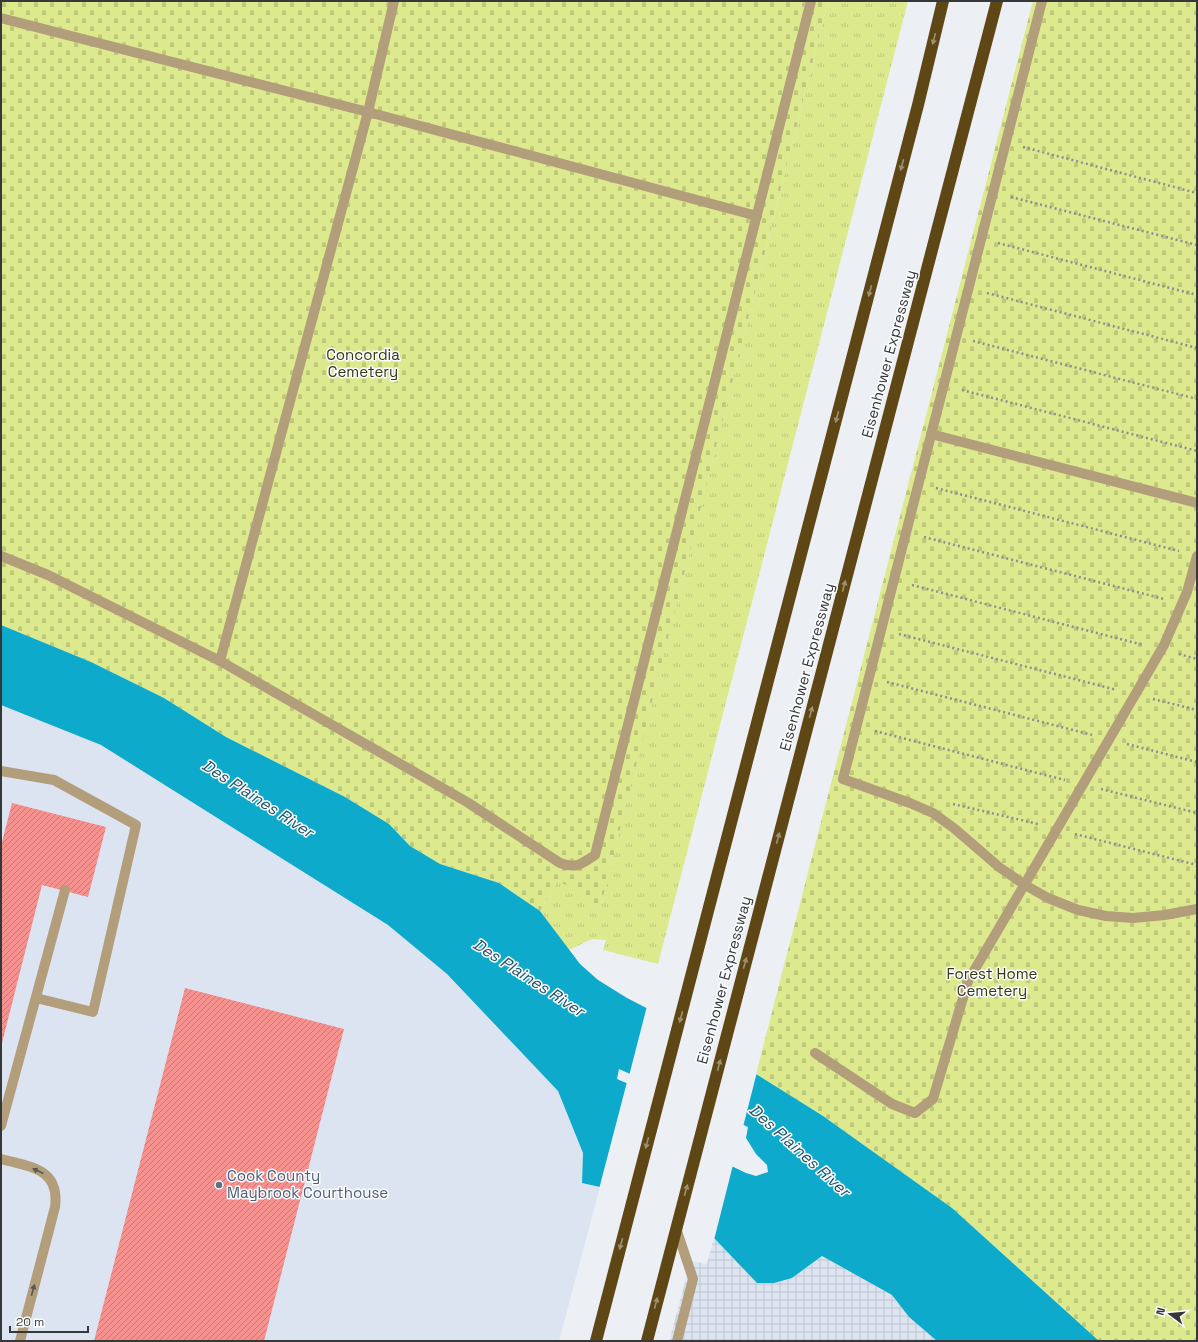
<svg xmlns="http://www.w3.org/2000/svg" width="1198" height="1342" font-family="'Space Grotesk',sans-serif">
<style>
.built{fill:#dde4f1}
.industrial{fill:url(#industrial-grid)}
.grass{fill:url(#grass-tufts)}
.cemetery{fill:url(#cemetery-stones)}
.water{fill:#0daacb;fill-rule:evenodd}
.pier{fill:#ecf0f5}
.building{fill:url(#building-hatch)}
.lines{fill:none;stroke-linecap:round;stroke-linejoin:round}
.path{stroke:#8d8f92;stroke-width:2.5;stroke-dasharray:2 3;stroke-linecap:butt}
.minor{stroke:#b39e7b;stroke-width:10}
.highway{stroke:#5f4615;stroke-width:12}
.oneway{fill:#9d8f73}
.oneway2{fill:#5c564d}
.service-dot{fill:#5c6f8a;stroke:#fbfdff;stroke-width:1.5}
.labels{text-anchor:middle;stroke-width:3;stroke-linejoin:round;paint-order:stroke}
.street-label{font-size:15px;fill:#363739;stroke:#fbfdff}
.park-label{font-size:15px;fill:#33380f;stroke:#fbfdff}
.service-label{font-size:15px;fill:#4e5e75;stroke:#fbfdff;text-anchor:start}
.water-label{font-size:16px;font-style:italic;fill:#205664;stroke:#fbfdff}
</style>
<defs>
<pattern id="industrial-grid" width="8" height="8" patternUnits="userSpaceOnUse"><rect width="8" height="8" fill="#dde4f1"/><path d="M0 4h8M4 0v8" fill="none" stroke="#bec4cf"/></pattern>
<pattern id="grass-tufts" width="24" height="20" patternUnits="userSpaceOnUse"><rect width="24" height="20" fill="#dce98d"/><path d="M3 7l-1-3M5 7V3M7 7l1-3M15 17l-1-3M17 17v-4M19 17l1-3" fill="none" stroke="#bdc87a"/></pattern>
<pattern id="cemetery-stones" width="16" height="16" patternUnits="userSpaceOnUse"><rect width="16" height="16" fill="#dce98d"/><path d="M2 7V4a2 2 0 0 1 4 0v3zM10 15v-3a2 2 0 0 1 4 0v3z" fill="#bdc87a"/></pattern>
<pattern id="building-hatch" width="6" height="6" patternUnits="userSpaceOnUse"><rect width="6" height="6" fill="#f5918e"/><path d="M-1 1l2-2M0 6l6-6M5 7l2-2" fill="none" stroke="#c77775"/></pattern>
</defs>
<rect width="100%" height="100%" fill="#ecf0f5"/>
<path class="built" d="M1,705l100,40 287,180 59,49 111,117 25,62 -1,30 18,4 -41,154h-558z"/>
<path class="industrial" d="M714,1238l43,45 35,-5 30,-22 70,39 17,22 28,24h-268l22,-80 16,3z"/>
<path class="grass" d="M828,1h80l-250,963 -55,-14 3,-10 -14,-1 -23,11 -29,-39 18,-31 42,28z"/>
<g class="cemetery">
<path d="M1,1h827l-228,908 -42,-29 -18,31 -41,-28 -59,-19 -30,-18 -21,-22 -44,-27 -119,-60 -62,-39 -73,-36 -90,-37z"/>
<path d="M1033,1h164v1340h-98l-147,-133 -129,-92 -67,-42z"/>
</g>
<path class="water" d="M1,625l90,37 73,36 62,39 119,60 44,27 21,22 30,18 59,19 41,28 40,53 18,16 29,18 101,52 28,24 67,42 129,92 147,133h-162l-28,-24 -17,-22 -70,-39 -30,22 -18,5h-17l-43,-45 -114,-51 -18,-4 1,-30 -25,-62 -111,-117 -59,-49 -287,-180 -100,-40zM619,1069l129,58 -2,11 10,16 11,11 1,7 -12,4 -10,-3 -58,-28 -41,-33 -16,-27 -14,-6z"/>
<g class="pier">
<path d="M647,1006l82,43 28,23 -14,55 -114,-51z"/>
<path d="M627,1082l5,2 16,27 41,32 44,22 -19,75 -115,-51z"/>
</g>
<g class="building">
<path d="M12,803l94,24 -18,70 -46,-12 -40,158 -1,-197z"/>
<path d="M185,988l159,41 -80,312h-170z"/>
</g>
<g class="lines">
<g class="path">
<path d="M1023,147l174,46"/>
<path d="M1011,197l186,48"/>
<path d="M998,243l199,52"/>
<path d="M987,293l210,55"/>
<path d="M973,341l224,58"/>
<path d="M962,390l235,61"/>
<path d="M936,488l243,63"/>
<path d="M924,537l240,62"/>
<path d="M912,585l231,60"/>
<path d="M899,634l218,56"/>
<path d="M1179,654l18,5"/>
<path d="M887,682l205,53"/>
<path d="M1153,699l44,11"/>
<path d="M875,731l190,49"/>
<path d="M1127,744l70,18"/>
<path d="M1101,789l96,24"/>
<path d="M953,804l85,20"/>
<path d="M1075,834l122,31"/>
</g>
<g class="minor">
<path d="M1042,1l-199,778 67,24 23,10 22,16 44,38 26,18 23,13 30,12 28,6 27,2 32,-3 32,-6"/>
<path d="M1,18l367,94 389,104"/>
<path d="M931,434l266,69"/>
<path d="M1,556l47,19 172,86 247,141 93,61c16,6 22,1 35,-8l216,-854"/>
<path d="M220,661l148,-549 26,-111"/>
<path d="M1,771l53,9 82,45 -43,187 -57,-14"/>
<path d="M815,1053l77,51 23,9 18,-14 35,-118 89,-152 107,-184 23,-53 10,-36"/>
<path d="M1,1126l64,-236"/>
<path d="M1,1159c29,8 59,9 54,48l-35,134"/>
<path d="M676,1228l17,51 -16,62"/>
</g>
<g class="highway">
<path d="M596,1341l322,-1236 25,-104"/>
<path d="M647,1341l350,-1340"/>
</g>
</g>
<defs><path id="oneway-solid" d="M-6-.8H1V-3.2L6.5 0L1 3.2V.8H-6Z"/></defs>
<g class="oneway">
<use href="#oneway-solid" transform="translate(934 39) rotate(104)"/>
<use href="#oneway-solid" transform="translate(902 165) rotate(105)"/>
<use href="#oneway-solid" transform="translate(870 291) rotate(105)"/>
<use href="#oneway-solid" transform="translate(837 417) rotate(105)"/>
<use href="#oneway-solid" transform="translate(844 586) rotate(-75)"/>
<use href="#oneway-solid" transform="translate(811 712) rotate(-75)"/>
<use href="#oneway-solid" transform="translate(778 838) rotate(-75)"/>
<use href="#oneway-solid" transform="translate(745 963) rotate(-75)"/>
<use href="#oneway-solid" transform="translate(681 1017) rotate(105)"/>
<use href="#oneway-solid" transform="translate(719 1065) rotate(-75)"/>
<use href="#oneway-solid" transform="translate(647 1143) rotate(105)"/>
<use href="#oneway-solid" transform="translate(686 1190) rotate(-75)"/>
<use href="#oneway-solid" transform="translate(621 1244) rotate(105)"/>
<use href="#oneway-solid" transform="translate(656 1303) rotate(-75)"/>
</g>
<g class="oneway2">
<use href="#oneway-solid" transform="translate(38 1171) rotate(-156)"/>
<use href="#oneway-solid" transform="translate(33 1290) rotate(-75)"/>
</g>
<circle class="service-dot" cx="219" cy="1185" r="4"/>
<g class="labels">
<g class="street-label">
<text transform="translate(889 354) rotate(-75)" y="5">Eisenhower Expressway</text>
<text transform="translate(807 667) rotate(-75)" y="5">Eisenhower Expressway</text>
<text transform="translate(724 980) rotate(-75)" y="5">Eisenhower Expressway</text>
</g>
<g class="park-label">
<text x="363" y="360">Concordia<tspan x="363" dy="17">Cemetery</tspan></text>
<text x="992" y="979">Forest Home<tspan x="992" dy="17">Cemetery</tspan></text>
</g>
<g class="service-label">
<text x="227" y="1181">Cook County<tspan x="227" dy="17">Maybrook Courthouse</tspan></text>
</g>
<g class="water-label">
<text transform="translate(258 798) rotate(33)" y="6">Des Plaines River</text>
<text transform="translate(529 977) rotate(33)" y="6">Des Plaines River</text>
<text transform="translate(800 1150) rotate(42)" y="6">Des Plaines River</text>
</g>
</g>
<rect width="1198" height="1342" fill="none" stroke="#363739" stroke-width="4"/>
<g transform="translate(1170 1314) rotate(286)" stroke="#fbfdff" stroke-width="3" paint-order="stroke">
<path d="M0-3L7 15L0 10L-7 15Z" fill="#363739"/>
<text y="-6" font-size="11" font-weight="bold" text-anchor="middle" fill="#363739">N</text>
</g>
<path d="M10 1326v6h78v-6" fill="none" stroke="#363739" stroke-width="2"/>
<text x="16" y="1326" font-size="12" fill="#363739" stroke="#fbfdff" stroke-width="3" paint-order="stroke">20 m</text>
</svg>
